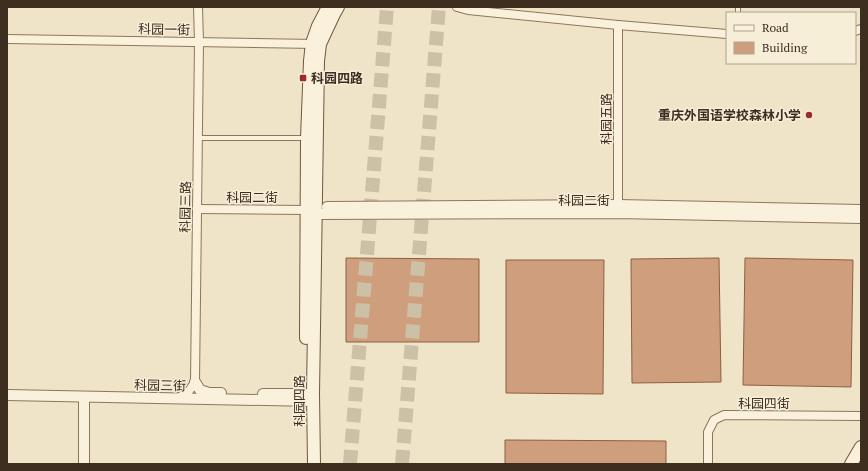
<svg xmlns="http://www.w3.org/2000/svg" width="868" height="471" font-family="'PT Serif','Noto Sans SC',serif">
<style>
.building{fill:#cf9f7d;stroke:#8d5f41}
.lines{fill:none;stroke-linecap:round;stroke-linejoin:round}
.trunk-tunnel{stroke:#ccc0a6;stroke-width:14;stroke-dasharray:14 7;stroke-linecap:butt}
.service-casing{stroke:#8d765c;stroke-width:6}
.minor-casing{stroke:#8d765c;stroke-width:10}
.tertiary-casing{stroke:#8d765c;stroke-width:12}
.secondary-casing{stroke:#6f573f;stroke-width:14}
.service{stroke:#faf1dc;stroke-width:4}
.minor{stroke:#faf1dc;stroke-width:8}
.tertiary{stroke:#faf1dc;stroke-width:10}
.secondary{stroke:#faf1dc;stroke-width:12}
.poi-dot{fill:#9e2a2b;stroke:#f7eed8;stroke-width:1.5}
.labels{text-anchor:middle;stroke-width:3;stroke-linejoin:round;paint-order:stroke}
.street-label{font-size:13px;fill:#3d2e20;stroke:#f7eed8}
.poi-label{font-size:13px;font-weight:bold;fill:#3d2e20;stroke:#f7eed8;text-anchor:start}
</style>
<rect width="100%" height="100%" fill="#f0e4c8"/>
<g class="building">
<path d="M346,258l133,1v83h-133z"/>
<path d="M719,258l2,124 -89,1 -1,-124z"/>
<path d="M745,258l108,2 -2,127 -108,-2z"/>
<path d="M506,260h98l-1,134 -97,-1z"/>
<path d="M505,440l161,1v23h-161z"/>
</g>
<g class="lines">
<g class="trunk-tunnel">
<path d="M350,464l37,-457"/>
<path d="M402,464l37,-457"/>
</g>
<g class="service-casing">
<g id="service">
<path d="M738,13v-6"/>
<path d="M198,138h107"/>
</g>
</g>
<g class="minor-casing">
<g id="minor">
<path d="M457,7l11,3 150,15 109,9"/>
<path d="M855,31l6,-2"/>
<path d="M7,39l309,5"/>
<path d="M197,209l110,1"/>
<path d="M618,210v-185"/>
<path d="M177,399l12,-8 6,-9 4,-340 -1,-35"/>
<path d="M708,464v-32l6,-12 10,-5 137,1"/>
</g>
</g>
<g class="tertiary-casing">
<g id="tertiary">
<path d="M327,207l291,-2 243,5"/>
<path d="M309,211l7,3 302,-1 243,5"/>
<path d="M195,382l5,8 9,3h12"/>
<path d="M263,394h50"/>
<path d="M7,395l306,6"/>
<path d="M84,464v-67"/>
</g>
</g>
<g class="secondary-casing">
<g id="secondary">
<path d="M306,338l1,-200 3,-77 2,-18 6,-17 10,-19"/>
<path d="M314,464l-1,-70 5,-333 2,-17 14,-30 4,-7"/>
<path d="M851,464l10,-17"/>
</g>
</g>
<use href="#service" class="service"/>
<use href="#minor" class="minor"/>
<use href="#tertiary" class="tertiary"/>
<use href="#secondary" class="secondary"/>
</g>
<g class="poi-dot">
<rect x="299" y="74" width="8" height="8" rx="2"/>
<circle cx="809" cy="115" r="4"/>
</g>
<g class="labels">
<g class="street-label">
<text transform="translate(164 29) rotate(1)" y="5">科园一街</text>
<text transform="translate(606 119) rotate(-90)" y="5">科园五路</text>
<text x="252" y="202">科园二街</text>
<text x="584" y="205">科园二街</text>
<text transform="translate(185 207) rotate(-89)" y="5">科园三路</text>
<text transform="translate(160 385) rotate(1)" y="5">科园三街</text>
<text transform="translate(299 401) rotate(-90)" y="5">科园四路</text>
<text x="764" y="408">科园四街</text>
</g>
<g class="poi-label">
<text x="311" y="83">科园四路</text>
<text x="801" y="120" text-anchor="end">重庆外国语学校森林小学</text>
</g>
</g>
<rect width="868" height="471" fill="none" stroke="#3d2e20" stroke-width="16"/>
<rect x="726" y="12" width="130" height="52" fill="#f7eed8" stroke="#ada18e"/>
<rect x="734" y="25" width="20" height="6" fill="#faf1dc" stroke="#ada18e"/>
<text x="762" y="32" font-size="12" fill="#3d2e20">Road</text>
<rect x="734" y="42" width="20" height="12" fill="#cf9f7d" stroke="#ada18e"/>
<text x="762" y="52" font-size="12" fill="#3d2e20">Building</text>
</svg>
